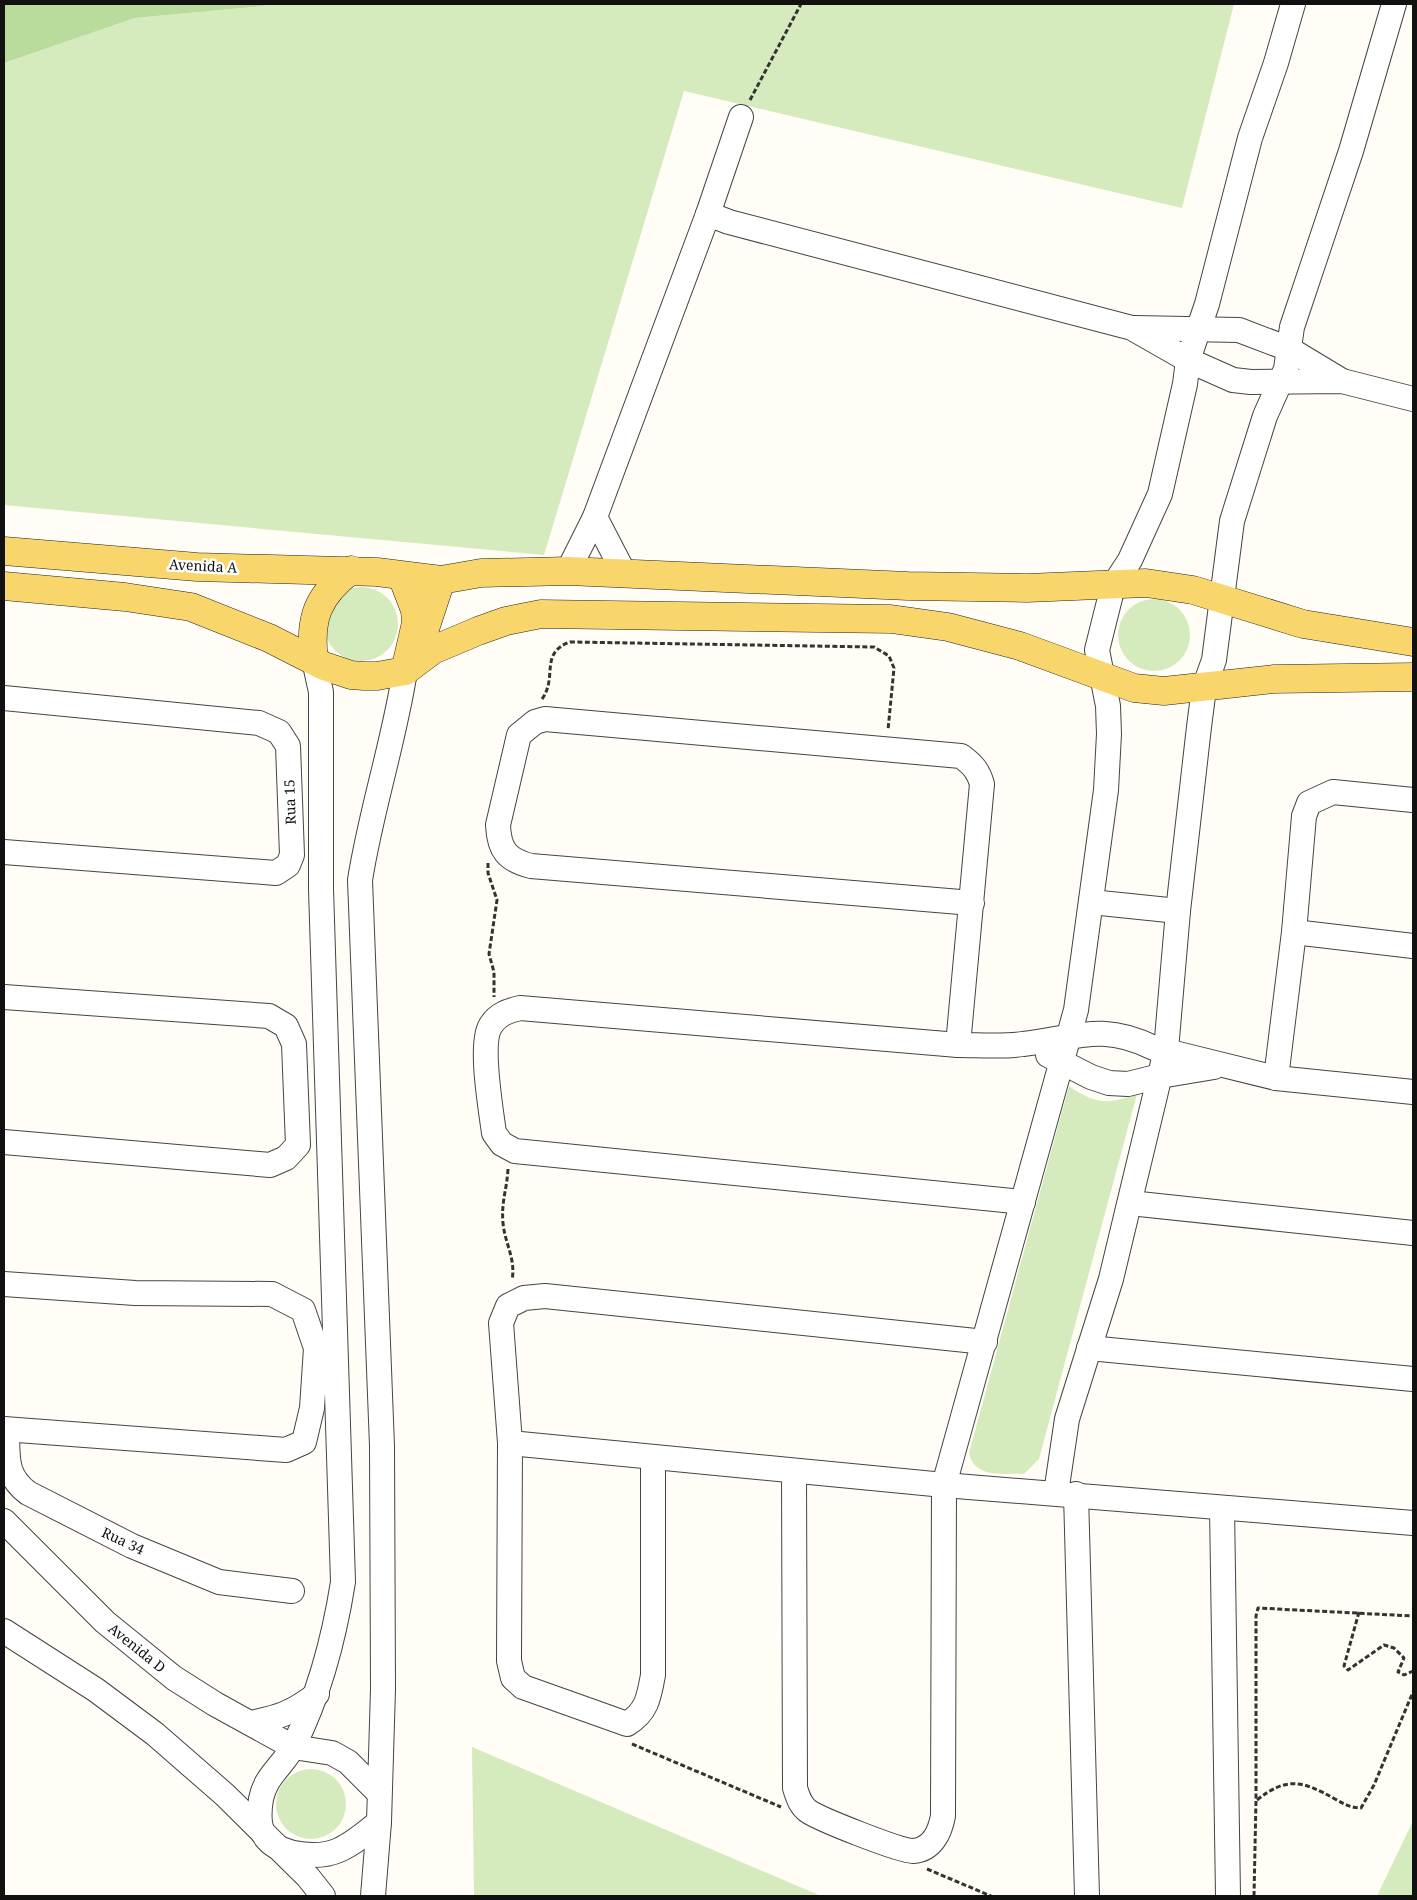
<svg xmlns="http://www.w3.org/2000/svg" width="1417" height="1900" font-family="'Noto Serif',serif">
<style>
.green{fill:#d5ebbd}
.forest{fill:#b9dc9c}
.lines{fill:none;stroke-linecap:round;stroke-linejoin:round}
.minor-casing{stroke:#444;stroke-width:26}
.major-casing{stroke:#222;stroke-width:29}
.path{stroke:#333;stroke-width:3;stroke-dasharray:5 2.5;stroke-linecap:butt}
.minor{stroke:#fff;stroke-width:24}
.major{stroke:#f9d66b;stroke-width:28}
.labels{text-anchor:middle;stroke-width:5;stroke-linejoin:round;paint-order:stroke}
.street-label{font-size:14px;fill:#111;stroke:#fff}
</style>
<rect width="100%" height="100%" fill="#fffdf5"/>
<g class="green">
<path d="M265,4h969l-52,204 -498,-117 -140,464 -540,-50v-442l131,-45 129,-12z"/>
<circle cx="361" cy="624" r="37"/>
<circle cx="1154" cy="635" r="36"/>
<path d="M1069,1086c25,18 40,19 68,8l-98,365 -15,15c-21,-1 -49,5 -55,-21z"/>
<path d="M472,1747l349,149h-347z"/>
<circle cx="311" cy="1804" r="35"/>
<path d="M1413,1821v75h-36z"/>
</g>
<path class="forest" d="M4,4h261l-1,2 -129,12 -131,45z"/>
<g class="lines">
<g class="minor-casing">
<g id="minor">
<path d="M708,214l21,8 403,106 56,32 45,20 18,2 91,-1 71,18"/>
<path d="M1134,328l105,2 50,19 53,32"/>
<path d="M595,517l30,58"/>
<path d="M568,571l27,-54 113,-303 33,-97"/>
<path d="M314,660l7,32v197l22,693c-9,57 -23,111 -49,163 -10,20 -29,31 -33,54 -2,12 -3,30 6,40 15,17 52,20 72,11 14,-6 28,-18 40,-28"/>
<path d="M4,698l255,25 20,9 9,14 4,109 -4,10 -12,8 -272,-21"/>
<path d="M1091,902l87,9"/>
<path d="M1294,932l119,14"/>
<path d="M4,997l265,19 17,10 8,18 4,101 -12,13 -16,7 -266,-23"/>
<path d="M958,1045l24,-261c-4,-14 -10,-20 -21,-28l-416,-37 -10,3 -16,13 -21,90c1,25 9,35 33,41l441,37"/>
<path d="M1048,1055l43,22 18,6 19,1 32,-8 54,-9"/>
<path d="M1276,1078l18,-146 10,-116 5,-13 24,-11 80,8"/>
<path d="M1023,1202l-508,-51 -13,-7 -8,-11c-3,-23 -15,-91 -3,-108 7,-11 17,-14 29,-17l438,37c21,0 44,2 65,-1 53,-6 79,-22 131,4l122,30 137,14"/>
<path d="M1130,1203l283,30"/>
<path d="M4,1284l131,9 137,1 31,16 13,38 -4,60 -8,34 -18,8 -282,-21"/>
<path d="M1089,1348l324,31"/>
<path d="M7,1430c1,26 -3,45 21,63l104,53 87,36 73,9"/>
<path d="M510,1443l434,42 469,38"/>
<path d="M653,1457v218c-4,22 -6,37 -26,49l-104,-37 -10,-9 -4,-17 1,-218 -9,-120 7,-17 16,-8 21,-2 440,46"/>
<path d="M794,1471l1,317c3,9 5,17 13,23 11,8 92,40 105,40 19,-1 27,-19 30,-35l1,-331 132,-475 30,-220 3,-56 -1,-28 -11,-56 16,-64 17,-26 30,-66 25,-110 3,-24 19,-56 43,-166 26,-75 17,-59"/>
<path d="M1056,1493l11,-74 44,-140 55,-229 12,-139 21,-184 5,-39 10,-28 18,-139 33,-105 21,-47 6,-42 59,-176 43,-147"/>
<path d="M1076,1494l11,402"/>
<path d="M1222,1508l6,388"/>
<path d="M4,1521l101,101 69,56 41,26 78,43 39,6 16,9 31,31"/>
<path d="M4,1631l92,59 59,44 70,61 83,82 15,19"/>
<path d="M250,1723c30,-6 42,-10 67,-29"/>
<path d="M373,1896l6,-74 4,-133 -1,-243 -22,-566c11,-70 34,-138 45,-209"/>
</g>
</g>
<g class="major-casing">
<g id="major">
<path d="M4,551l193,16 180,5 64,8 40,-7 87,-2 340,15 119,2 119,-5 47,7 110,34 110,18"/>
<path d="M402,576l13,34 1,13 -11,48"/>
<path d="M4,586l121,11 66,10 78,31 55,28 27,9 13,1h13l28,-5 28,-21 45,-19 28,-10 35,-7 350,5 57,8 72,19 114,42 30,3 110,-12 139,-2"/>
<path d="M421,641l20,-61"/>
<path d="M314,660c-5,-41 3,-64 37,-90"/>
</g>
</g>
<g class="path">
<path d="M750,100l51,-96"/>
<path d="M542,699c16,-22 -3,-46 28,-57l304,5 15,9 5,12 -6,62"/>
<path d="M488,863v10l9,27 -8,54 5,18v25"/>
<path d="M508,1169c-1,20 -7,33 -5,54 2,21 13,36 9,57"/>
<path d="M1359,1612l-15,54 4,4 36,-25 10,3 10,10 -6,14 6,3 9,-4"/>
<path d="M632,1744l149,63"/>
<path d="M1257,1800c30,-24 46,-19 78,-1 9,5 16,9 26,9l13,-23 39,-93"/>
<path d="M927,1869l64,27"/>
<path d="M1254,1896l2,-96v-184l2,-8 155,8"/>
</g>
<use href="#minor" class="minor"/>
<use href="#major" class="major"/>
</g>
<g class="labels">
<g class="street-label">
<text transform="translate(203 566) rotate(3)" y="5">Avenida A</text>
<text transform="translate(290 802) rotate(-92)" y="5">Rua 15</text>
<text transform="translate(123 1541) rotate(25)" y="5">Rua 34</text>
<text transform="translate(137 1648) rotate(39)" y="5">Avenida D</text>
</g>
</g>
<rect width="1417" height="1900" fill="none" stroke="#111111" stroke-width="10"/>
</svg>
